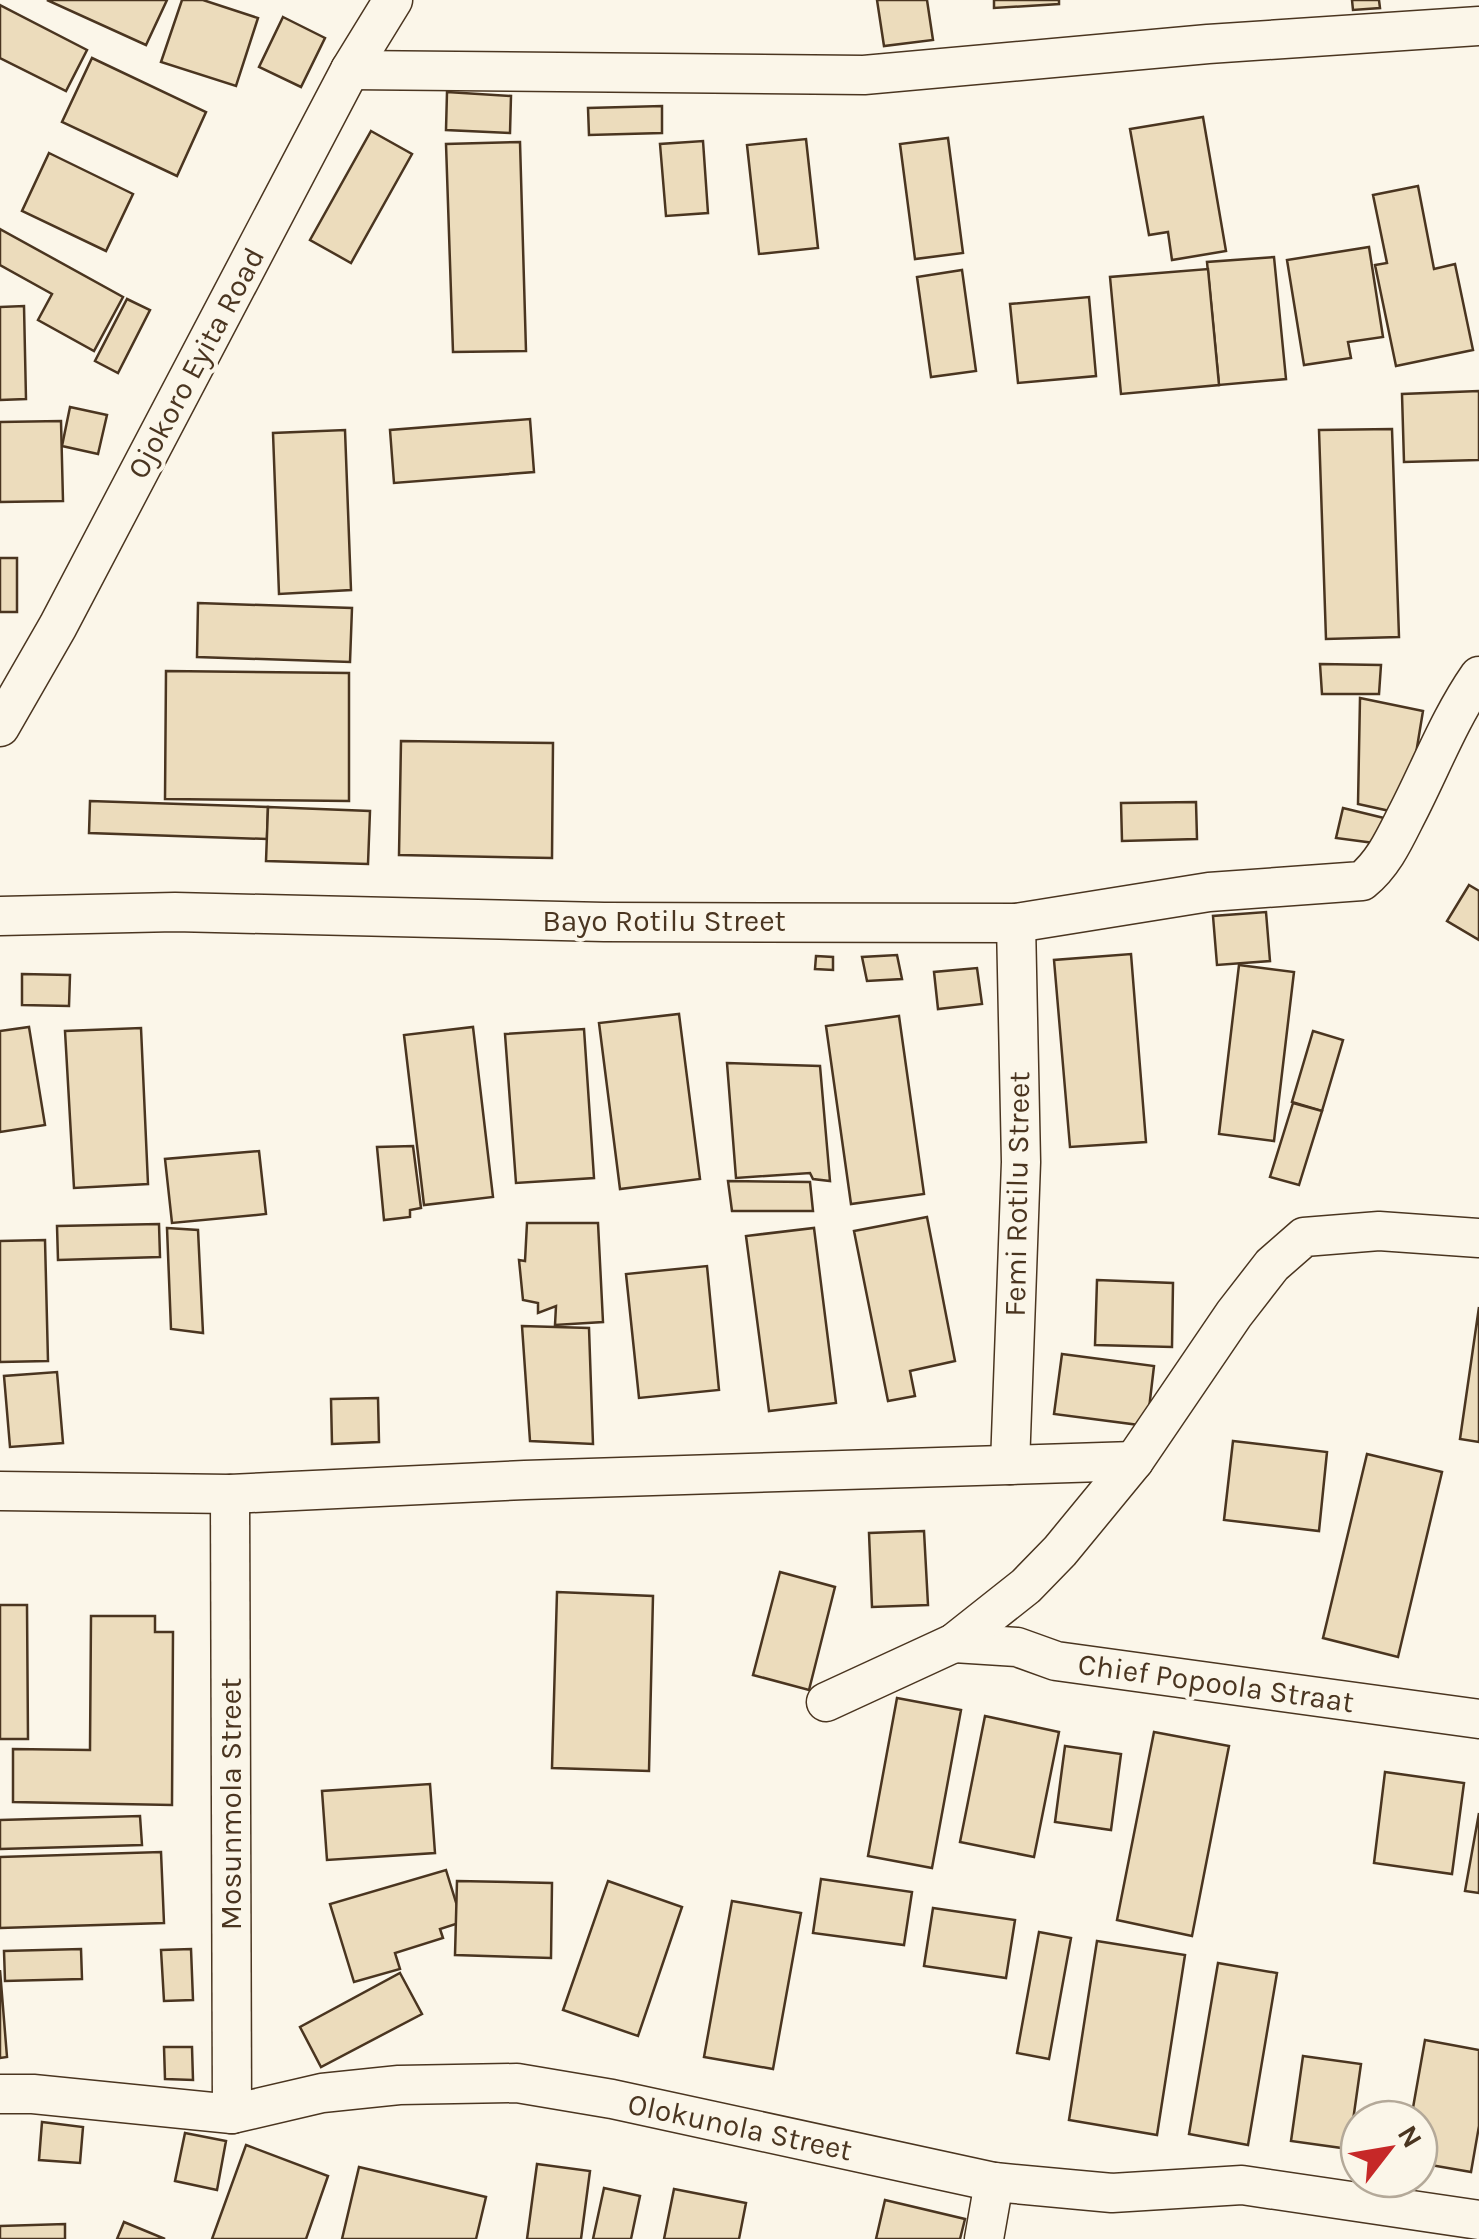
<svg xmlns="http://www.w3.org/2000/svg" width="1479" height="2239" font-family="Karla,sans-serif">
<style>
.building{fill:#ecdcbc;stroke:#4a3520;stroke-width:2.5}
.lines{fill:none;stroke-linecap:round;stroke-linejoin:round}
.minor-casing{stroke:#4a3520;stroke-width:41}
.minor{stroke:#fbf6e9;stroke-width:38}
.labels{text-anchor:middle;stroke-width:8;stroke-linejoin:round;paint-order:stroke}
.street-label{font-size:30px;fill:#4a3520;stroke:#fbf6e9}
</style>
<rect width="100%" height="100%" fill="#fbf6e9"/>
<g class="building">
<path d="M47,0h120l-21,45z"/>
<path d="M182,0h21l55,18 -22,68 -75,-24z"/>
<path d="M877,0h50l6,40 -49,6z"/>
<path d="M994,0h65v4l-65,4z"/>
<path d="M1352,0h27l1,8 -27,2z"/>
<path d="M0,5l87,45 -21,41 -66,-33z"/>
<path d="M283,17l42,21 -24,49 -42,-20z"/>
<path d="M92,58l114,54 -29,64 -115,-54z"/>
<path d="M447,92l64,4 -1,37 -64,-3z"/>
<path d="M662,106v27l-73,2 -1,-27z"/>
<path d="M1203,117l23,134 -54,9 -4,-28 -19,3 -19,-106z"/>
<path d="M371,131l41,23 -61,109 -41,-23z"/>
<path d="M948,138l15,115 -48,6 -15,-115z"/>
<path d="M806,139l12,109 -59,6 -12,-109z"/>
<path d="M703,141l5,72 -42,3 -6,-72z"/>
<path d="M520,142l6,209 -73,1 -7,-208z"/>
<path d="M49,153l84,41 -27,57 -84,-40z"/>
<path d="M1418,186l16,83 21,-5 18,86 -77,16 -21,-101 12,-2 -14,-68z"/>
<path d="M0,229l123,68 -29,54 -56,-31 14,-26 -52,-29z"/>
<path d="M1369,247l14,90 -35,5 3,16 -47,7 -17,-105z"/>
<path d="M1274,257l12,122 -67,6 -12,-123z"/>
<path d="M1208,269l11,116 -98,9 -11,-117z"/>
<path d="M962,270l14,101 -45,6 -14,-100z"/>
<path d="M1089,297l7,79 -78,7 -8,-79z"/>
<path d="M127,299l23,11 -32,63 -23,-12z"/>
<path d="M24,306l2,93 -26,1v-93z"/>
<path d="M1479,391v69l-75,2 -2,-68z"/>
<path d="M70,407l37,8 -9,39 -36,-8z"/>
<path d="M530,419l4,53 -140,11 -4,-53z"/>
<path d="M61,421l2,80 -63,1v-80z"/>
<path d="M1392,429l7,208 -73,2 -7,-209z"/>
<path d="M345,430l6,160 -72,4 -6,-161z"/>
<rect x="0" y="558" width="17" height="54"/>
<path d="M198,603l154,5 -2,54 -153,-5z"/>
<path d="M1320,664l61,1 -2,29h-57z"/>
<path d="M166,671l183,2v128l-184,-2z"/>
<path d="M1360,698l63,13 -14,85 -10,17 -41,-9z"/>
<path d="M401,741l152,2 -1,115 -153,-3z"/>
<path d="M90,801l178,6 -1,32 -178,-6z"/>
<path d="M1196,802l1,37 -75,2 -1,-38z"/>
<path d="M268,807l102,4 -2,53 -102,-3z"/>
<path d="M1343,808l41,10 -2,26 -46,-6z"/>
<path d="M1469,885l10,6v49l-32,-19z"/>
<path d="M1266,912l4,49 -53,4 -4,-49z"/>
<path d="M1131,954l15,188 -76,5 -16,-187z"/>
<path d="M897,955l5,24 -35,2 -5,-24z"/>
<path d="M816,956l17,1v13l-18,-1z"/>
<path d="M1239,965l55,7 -20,169 -55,-7z"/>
<path d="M977,968l5,36 -44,5 -4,-37z"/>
<path d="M22,974l48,1 -1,31 -47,-1z"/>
<path d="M679,1014l21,165 -80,10 -21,-166z"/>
<path d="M899,1016l25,178 -73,10 -25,-178z"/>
<path d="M29,1027l16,98 -45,7v-101z"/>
<path d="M473,1027l20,170 -69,8 -20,-170z"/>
<path d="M141,1028l7,156 -74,4 -9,-157z"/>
<path d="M584,1029l10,149 -78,5 -11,-149z"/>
<path d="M1313,1031l30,9 -21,71 -30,-9z"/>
<path d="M727,1063l93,3 10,115 -17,-2 -3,-6 -74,5z"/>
<path d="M1293,1103l29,8 -23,74 -29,-8z"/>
<path d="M413,1146l8,62 -11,2v7l-26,3 -7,-73z"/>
<path d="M259,1151l7,63 -94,9 -7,-64z"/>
<path d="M728,1181l82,1 3,29h-81z"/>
<path d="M927,1217l28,144 -45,10 5,25 -27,5 -34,-170z"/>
<path d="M527,1223h71l5,99 -48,3 1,-19 -18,7v-10l-15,-3 -4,-40 6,1z"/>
<path d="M159,1224l1,33 -102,3 -1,-34z"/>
<path d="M167,1228l31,2 5,103 -32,-4z"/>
<path d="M814,1228l22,175 -67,8 -23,-175z"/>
<path d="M45,1240l3,121 -48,1v-121z"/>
<path d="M707,1266l12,124 -80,8 -13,-124z"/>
<path d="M1097,1280l76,3 -1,64 -77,-2z"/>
<path d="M1479,1307v135l-19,-3z"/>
<path d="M522,1326l67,2 4,116 -63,-3z"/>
<path d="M1062,1354l92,12 -7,60 -93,-12z"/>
<path d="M57,1372l6,71 -53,4 -6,-71z"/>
<path d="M378,1398l1,44 -47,2 -1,-45z"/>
<path d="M1233,1441l94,11 -8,79 -95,-11z"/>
<path d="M1367,1454l75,18 -44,185 -75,-19z"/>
<path d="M924,1531l4,74 -56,2 -3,-74z"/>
<path d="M780,1572l55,15 -26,103 -56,-15z"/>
<path d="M557,1592l96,4 -4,175 -97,-3z"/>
<path d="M0,1605h27l1,134h-28z"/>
<path d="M91,1616h64v16h18l-1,173 -159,-3v-53l77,1z"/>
<path d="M897,1698l64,12 -29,158 -64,-12z"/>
<path d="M985,1716l74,16 -25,125 -74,-15z"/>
<path d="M1154,1732l75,14 -37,190 -75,-16z"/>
<path d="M1065,1746l56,8 -10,76 -56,-8z"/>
<path d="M1385,1772l79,11 -12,91 -78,-11z"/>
<path d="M430,1784l5,69 -108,7 -5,-69z"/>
<path d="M1479,1813v80l-14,-2z"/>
<path d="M140,1816l2,29 -142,4v-29z"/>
<path d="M161,1852l3,71 -164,5v-71z"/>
<path d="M446,1870l16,52 -22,7 3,9 -48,15 5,16 -46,13 -24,-78z"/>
<path d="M821,1879l91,13 -8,53 -91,-12z"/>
<path d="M457,1881l95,2 -1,75 -96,-3z"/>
<path d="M608,1881l74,26 -44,129 -75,-26z"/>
<path d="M732,1901l69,12 -28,156 -69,-12z"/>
<path d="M933,1908l82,12 -9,58 -82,-12z"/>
<path d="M1039,1932l32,6 -22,121 -32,-6z"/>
<path d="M1097,1941l88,14 -28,180 -88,-15z"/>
<path d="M81,1949l1,30 -77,2 -1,-30z"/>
<path d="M191,1949l2,51 -29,1 -3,-51z"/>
<path d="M1218,1963l59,10 -29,172 -59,-11z"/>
<path d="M0,1970l7,87 -7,1z"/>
<path d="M400,1973l22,41 -101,53 -21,-40z"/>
<path d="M1425,2040l54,10v76l-8,46 -52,-9v-44h-8z"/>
<path d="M164,2047h28l1,33 -28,-1z"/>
<path d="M1303,2056l58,8 -12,85 -58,-8z"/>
<path d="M42,2122l41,5 -3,36 -41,-3z"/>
<path d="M185,2133l41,8 -9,49 -42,-9z"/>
<path d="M246,2145l82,31 -22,63h-94z"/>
<path d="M537,2164l53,7 -9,68h-54z"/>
<path d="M359,2167l127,30 -10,42h-134z"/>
<path d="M604,2188l36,8 -9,43h-38z"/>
<path d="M674,2189l72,14 -7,36h-75z"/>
<path d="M885,2200l80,19 -5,20h-84z"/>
<path d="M124,2222l41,17h-48z"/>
<path d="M65,2224v15h-65v-13z"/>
</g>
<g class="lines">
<g class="minor-casing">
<g id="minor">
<path d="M350,70l514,5 344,-31 271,-18"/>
<path d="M0,727l58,-101 292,-556 43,-70"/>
<path d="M0,916l175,-4 429,10 412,1 193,-31 153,-11c21,-17 32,-41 44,-65 24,-46 43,-97 73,-140"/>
<path d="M1010,1465l11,-303 -5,-239"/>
<path d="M0,1491l230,3 295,-14 609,-19"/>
<path d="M230,1494l2,620"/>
<path d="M954,1643l63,4 39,14 423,58"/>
<path d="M826,1702l128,-59 72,-57 34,-35 74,-90 100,-147 38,-49 32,-28 75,-6 100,7"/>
<path d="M0,2094h33l199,20 90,-21 77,-8 118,-2 95,16 382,83 118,11 130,-8 237,35"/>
<path d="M984,2239l10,-57"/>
</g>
</g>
<use href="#minor" class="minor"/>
</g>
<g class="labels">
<g class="street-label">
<text transform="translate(196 363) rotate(-62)" y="10">Ojokoro Eyita Road</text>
<text x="664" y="931">Bayo Rotilu Street</text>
<text transform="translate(1017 1194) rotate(-89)" y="10">Femi Rotilu Street</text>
<text transform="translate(1216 1683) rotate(8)" y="10">Chief Popoola Straat</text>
<text transform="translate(231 1804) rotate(-90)" y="10">Mosunmola Street</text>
<text transform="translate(740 2127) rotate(12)" y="10">Olokunola Street</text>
</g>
</g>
<g transform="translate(1389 2149) rotate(59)"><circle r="48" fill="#fbf6e9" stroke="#b4a999" stroke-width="2.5"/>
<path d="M0-8L18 38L0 25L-18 38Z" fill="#c62828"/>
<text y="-15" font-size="28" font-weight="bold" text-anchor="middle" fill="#4a3520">N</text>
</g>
</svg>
